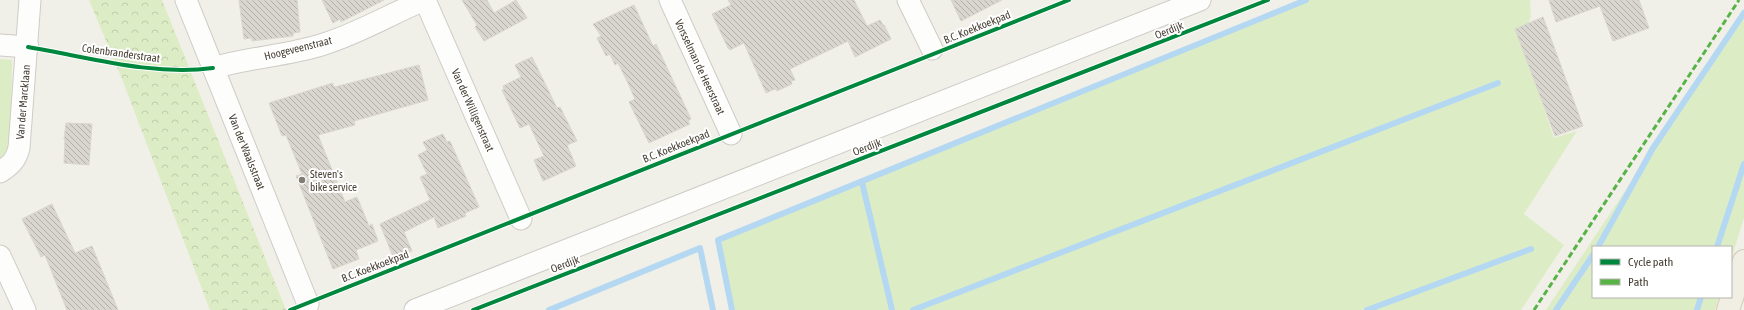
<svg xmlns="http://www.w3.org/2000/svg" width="1744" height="310" font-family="'Asap Condensed',sans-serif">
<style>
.green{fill:#dcedc6}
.forest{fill:url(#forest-crowns)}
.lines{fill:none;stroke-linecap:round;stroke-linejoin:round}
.stream{stroke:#b5d8f2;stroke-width:6}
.building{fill:url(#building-back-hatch);stroke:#d9d6ce}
.minor-casing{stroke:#ceccc6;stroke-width:23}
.major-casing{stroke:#d4ccb4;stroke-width:24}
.minor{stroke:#fdfdfc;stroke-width:21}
.major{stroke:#f1eee3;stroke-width:22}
.quiet{stroke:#57b346;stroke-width:3;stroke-dasharray:6 3;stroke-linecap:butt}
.cycleway-casing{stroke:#fff;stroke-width:6}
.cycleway{stroke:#00873e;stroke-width:4}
.poi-dot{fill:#827d73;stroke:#fff;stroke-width:1.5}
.labels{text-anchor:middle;stroke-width:4;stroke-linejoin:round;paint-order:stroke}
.street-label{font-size:11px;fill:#474034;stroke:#fff}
.poi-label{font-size:11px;fill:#474034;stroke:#fff;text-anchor:start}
</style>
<defs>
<pattern id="forest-crowns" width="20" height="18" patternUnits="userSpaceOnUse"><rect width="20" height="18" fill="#dcedc6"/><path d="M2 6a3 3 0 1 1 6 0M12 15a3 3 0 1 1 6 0" fill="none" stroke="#beccab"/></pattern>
<pattern id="building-back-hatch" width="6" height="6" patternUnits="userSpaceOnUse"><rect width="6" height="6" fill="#d9d6cf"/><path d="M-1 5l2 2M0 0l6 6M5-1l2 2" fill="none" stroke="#b2afa9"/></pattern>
</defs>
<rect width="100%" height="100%" fill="#f0efe8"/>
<g class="green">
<path d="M1306,0h224l1,16 -6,17 -1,17 30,88 23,-7 -53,83 40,31 -43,65h-789l-14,-70 235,-98z"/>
<path d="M1744,12v206l-13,41v-12h-138v50h126l-4,13h-169z"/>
<path d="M0,59l12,1 -1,79 -5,12 -6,7z"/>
</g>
<path class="forest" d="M89,0h73l124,310h-76l-88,-231z"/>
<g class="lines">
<g class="stream">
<path d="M862,182l30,128"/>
<path d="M1598,247l55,-99 91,-135"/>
<path d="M1717,247l27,-83"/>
<path d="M549,310l151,-62 13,62"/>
<path d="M732,310l-14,-70 588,-240"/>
<path d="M913,310l585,-227"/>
<path d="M1367,310l164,-61"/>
<path d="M1556,310l37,-55"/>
<path d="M1697,310l4,-13"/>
</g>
</g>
<g class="building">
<path d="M239,0h58l3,32 -7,1v3l-41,5v-3l-8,1z"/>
<path d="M322,0h62l-43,22 -1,-3 -7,4z"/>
<path d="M462,0h25l7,13 22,-13 11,18 -43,23 -9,-14 2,-2z"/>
<path d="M728,0h126l13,26 13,-6 3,5h1l7,14 -36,18 -7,-16 -58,28 5,11 -4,1 1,3 -15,7 -2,-2 -9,4 -22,-50 -14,7 -2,-2 -16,-34 19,-9z"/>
<path d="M951,0h51l-41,21z"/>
<path d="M1549,0h90l10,28 -36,13 -13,-35 -44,16z"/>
<path d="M634,5l19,41 3,-2 35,75 -3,2 2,3 -41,19 -20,-41 6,-3 -8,-18 -9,-18 -3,2 -5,-11 -4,2 -9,-18 4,-2 -8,-12z"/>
<path d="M1543,17l40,109 -28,10 -40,-107z"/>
<path d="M532,57l25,51 3,-1 17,34 -10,4 9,21 -33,15 -9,-21 10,-4 -15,-32 -9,4 -18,-38 2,-1 -1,-3 18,-9 -6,-12z"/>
<path d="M419,65l9,35 -74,21 1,4 -37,10 27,67 12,-5 12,29 3,-2 6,17 -22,9 3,9 -26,10 -37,-93 6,-2 -16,-39 -4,1 -13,-33 64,-20v3l2,1z"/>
<path d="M66,123l26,1 -3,41 -25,-2 1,-23h-1z"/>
<path d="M443,134l4,8 3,-1 29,66 -14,6 1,3 -28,12 -4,-11 -30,15 8,19 -18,8 -14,-35 50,-24 -10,-23 7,-3 -9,-19 9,-5 -4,-8z"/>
<path d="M52,204l23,49 17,-7 26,64h-51l-22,-55 -4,2 -19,-38z"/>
</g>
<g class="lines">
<g class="minor-casing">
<g id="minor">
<path d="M186,0l122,304"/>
<path d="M425,0l96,219"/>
<path d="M670,0l61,134"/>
<path d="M908,0l24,49"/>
<path d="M0,45l28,2"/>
<path d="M213,68c36,-11 75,-12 111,-24 35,-11 67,-30 100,-44"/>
<path d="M0,172c11,-7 16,-12 19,-24l11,-148"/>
<path d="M0,256l25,54"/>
<path d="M415,310l785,-310"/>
</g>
</g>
<g class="major-casing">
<path id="major" d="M1728,310l16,-49"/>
</g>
<use href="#minor" class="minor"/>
<use href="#major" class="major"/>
<path class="quiet" d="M1534,310l205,-310"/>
<g class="cycleway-casing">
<g id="cycleway">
<path d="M28,47c60,10 123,29 185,21"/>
<path d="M290,310l779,-310"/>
<path d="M473,310l795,-310"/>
</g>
</g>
<use href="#cycleway" class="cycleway"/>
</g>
<circle class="poi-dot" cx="302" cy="180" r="4"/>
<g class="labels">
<g class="street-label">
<text transform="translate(977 27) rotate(-22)" y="4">B.C. Koekkoekpad</text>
<text transform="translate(1169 30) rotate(-22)" y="4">Oerdijk</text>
<text transform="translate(298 48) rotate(-14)" y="4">Hoogeveenstraat</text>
<text transform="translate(121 53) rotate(8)" y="4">Colenbranderstraat</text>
<text transform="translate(700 67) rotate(65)" y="4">Vorsselman de Heerstraat</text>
<text transform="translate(23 102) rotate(-85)" y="4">Van der Marcklaan</text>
<text transform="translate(473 110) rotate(66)" y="4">Van der Willigenstraat</text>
<text transform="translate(676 146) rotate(-22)" y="4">B.C. Koekkoekpad</text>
<text transform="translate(867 147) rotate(-21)" y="4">Oerdijk</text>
<text transform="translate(247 152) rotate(68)" y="4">Van der Waalsstraat</text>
<text transform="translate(565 264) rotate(-21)" y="4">Oerdijk</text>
<text transform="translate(375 266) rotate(-21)" y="4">B.C. Koekkoekpad</text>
</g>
<g class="poi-label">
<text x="310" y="178">Steven's<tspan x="310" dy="13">bike service</tspan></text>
</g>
</g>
<rect x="1592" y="246" width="140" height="52" fill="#ffffff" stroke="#b5b3ae"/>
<rect x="1600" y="259" width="20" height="6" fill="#00873e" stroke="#b5b3ae"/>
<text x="1628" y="266" font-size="12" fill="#474034">Cycle path</text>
<rect x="1600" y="279" width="20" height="6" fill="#57b346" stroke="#b5b3ae"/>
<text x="1628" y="286" font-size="12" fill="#474034">Path</text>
</svg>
